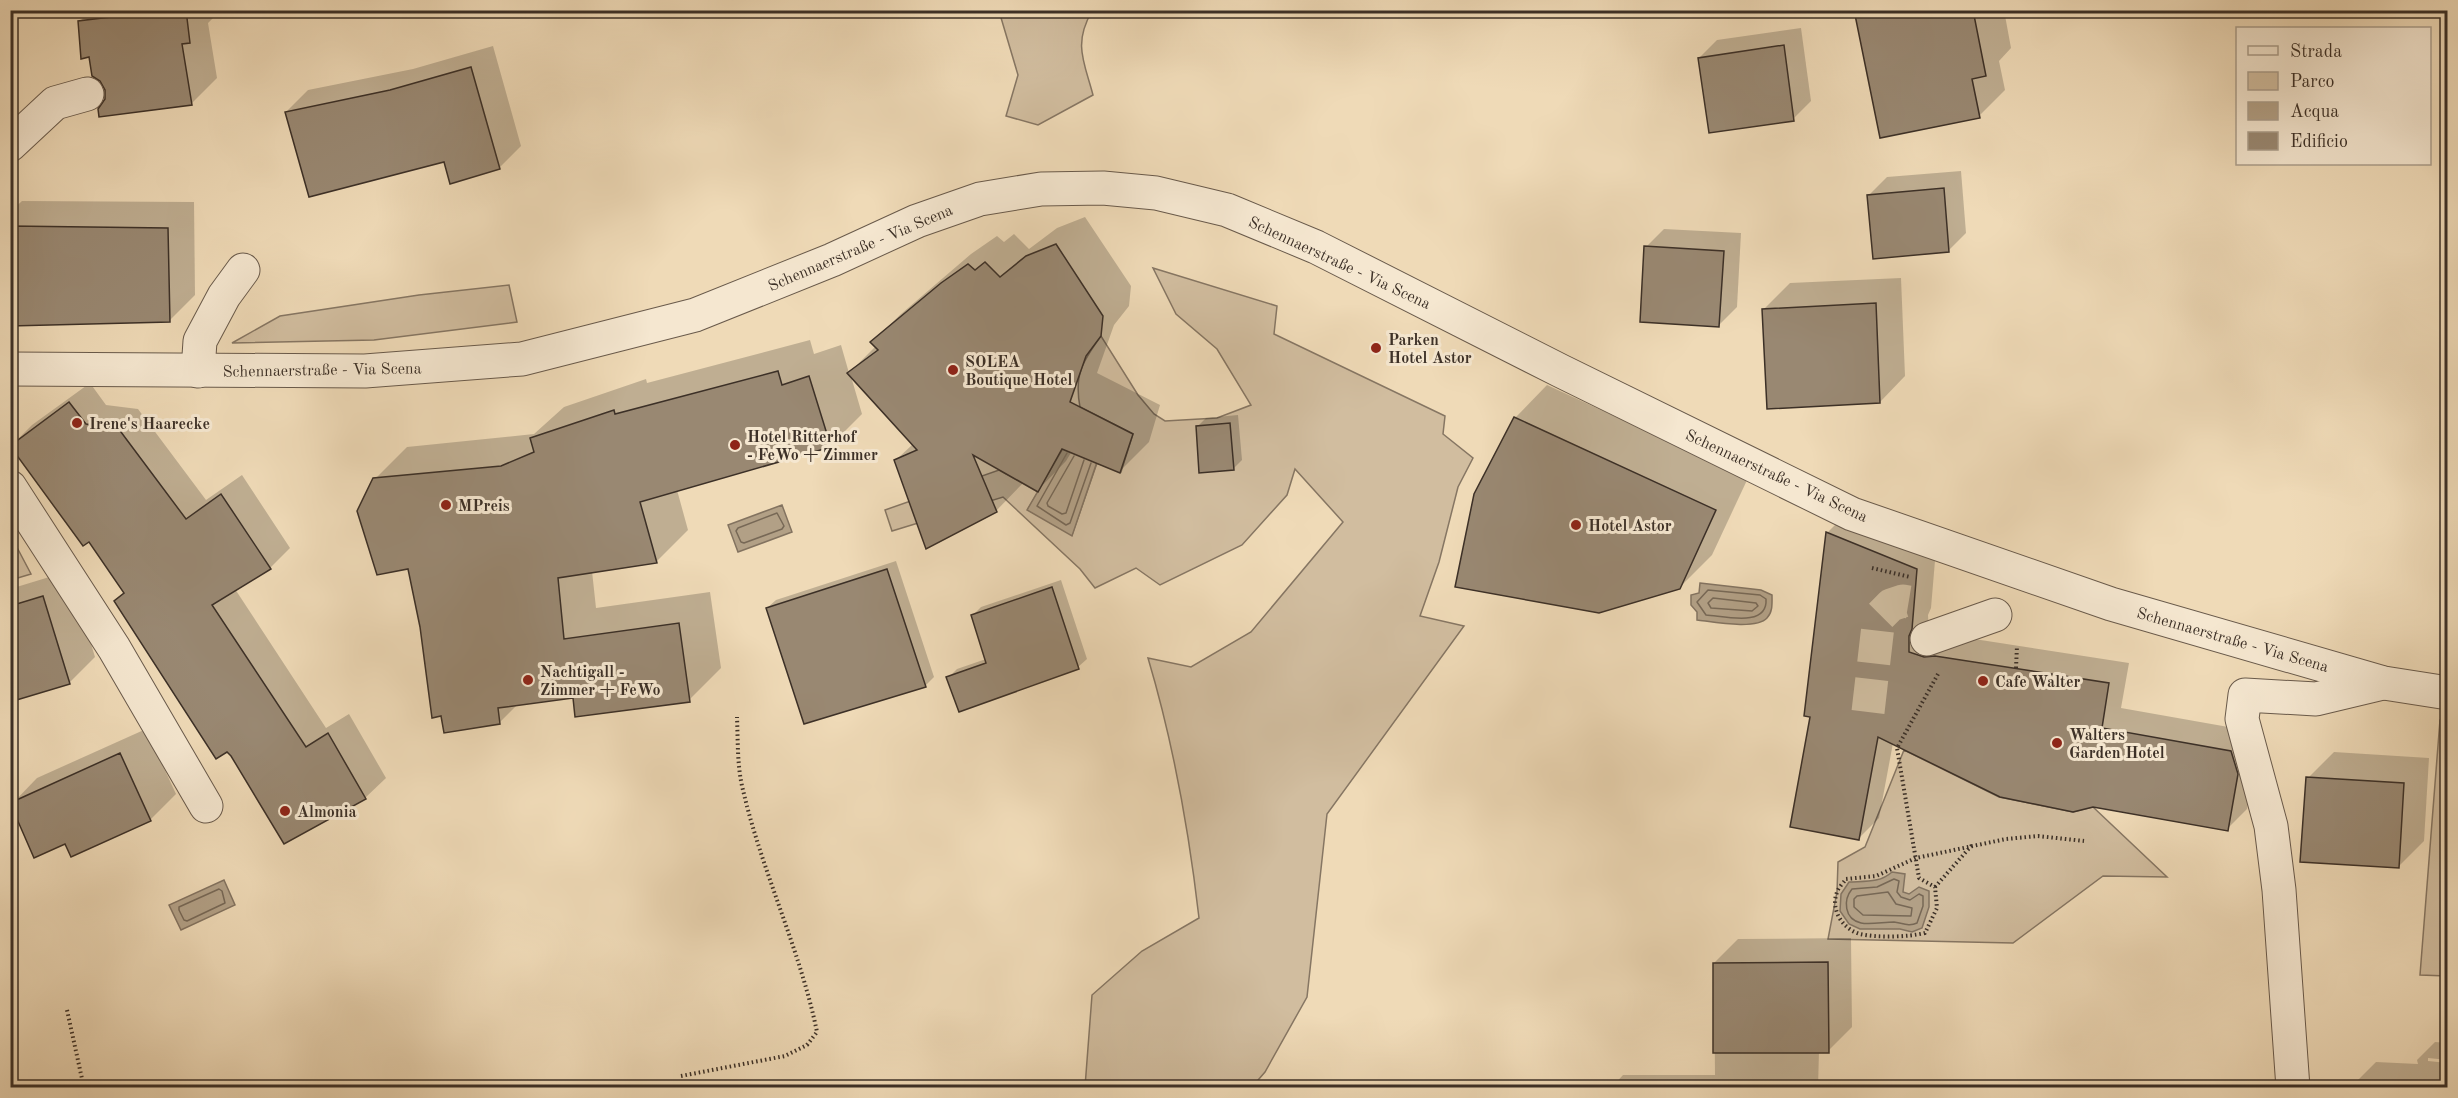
<svg xmlns="http://www.w3.org/2000/svg" width="2458" height="1098" font-family="'Old Standard TT',serif">
<style>
.green{fill:#d1bd9f;stroke:#867663;stroke-width:1.5}
.water{fill:#b2a086;stroke:#837360;stroke-width:1.5}
.shadow{fill:#0003}
.lines{fill:none;stroke-linecap:round;stroke-linejoin:round}
.shore{stroke:#776856;stroke-width:1.5}
.building{fill:#998872;stroke:#3c3027;stroke-width:1.5}
.minor-tunnel{stroke:#cbb89a;stroke-width:33;stroke-dasharray:33 16;stroke-linecap:butt}
.minor-casing{stroke:#695a4b;stroke-width:35}
.path{stroke:#3c3027;stroke-width:4;stroke-dasharray:1.5 3;stroke-linecap:butt}
.minor{stroke:#f5e7d0;stroke-width:33}
.poi-dot{fill:#8f2418;stroke:#f5e7d0;stroke-width:2}
.labels{text-anchor:middle;stroke-width:6;stroke-linejoin:round;paint-order:stroke}
.street-label{font-size:16px;fill:#3c3027;stroke:#f5e7d0}
.poi-label{font-size:16px;font-weight:bold;fill:#3c3027;stroke:#f5e7d0;text-anchor:start}
</style>
<rect width="100%" height="100%" fill="#efdab7"/>
<filter id="stains"><feTurbulence type="fractalNoise" baseFrequency=".00333" numOctaves="4"/><feColorMatrix values="0 0 0 0 .2 0 0 0 0 .09 0 0 0 0 .02 0 0 0 .5 -.17"/></filter>
<radialGradient id="worn" r=".72"><stop offset=".6" stop-color="#630" stop-opacity="0"/><stop offset="1" stop-color="#630" stop-opacity=".3"/></radialGradient>
<g class="green">
<path d="M999,11h93c-19,33 -8,50 1,84l-55,30 -32,-9 12,-41z"/>
<path d="M1153,268l124,38 -3,28 171,82 -2,18 30,24 -15,29 -19,75 -19,54 44,10 -137,188 -20,183 -42,75 -13,15h-167l7,-92 50,-44 57,-33c-10,-87 -26,-176 -51,-260l43,9 60,-35 92,-110 -48,-53 -8,26 -45,50 -82,40 -24,-17 -41,20 -15,-19 -77,-72 -111,34 -7,-21 114,-40 39,22 -10,17 44,26 25,-72 24,9 12,-38 -53,-27c-6,-32 2,-45 21,-71l37,59 16,19 11,7 52,-3 34,-13 -34,-56 -41,-35z"/>
<path d="M509,285l8,37 -143,18 -142,3 48,-27 139,-21z"/>
<path d="M11,536l20,38 -20,6h-1z"/>
<path d="M2440,720l8,1 -1,255 -27,-1z"/>
<path d="M1904,750l95,47 74,15 20,-5 74,70 -64,-1 -90,67 -185,-4 9,-47 1,-30 27,-15z"/>
</g>
<g class="water">
<path d="M1073,431l30,13 -31,92 -45,-26z"/>
<path d="M782,505l10,27 -54,20 -10,-27z"/>
<path d="M1700,583l61,7 11,5c0,8 1,17 -5,23 -11,12 -53,4 -70,2v-8l-6,-7v-10l8,-2z"/>
<path d="M1892,872l13,2 -2,18 6,2 10,-7 10,4v16l-7,21 -10,4 -12,-3h-40l-11,-5 -9,-13 1,-17 8,-12c16,-1 31,1 43,-10z"/>
<path d="M224,880l11,25 -54,25 -12,-25z"/>
</g>
<g class="shadow">
<path d="M91,10h124v6l-7,7 9,55 -26,26 -85,-4 1,-11 -17,-34 -10,-34z"/>
<path d="M1857,10h147l7,38 -12,13 6,29 -26,26z"/>
<path d="M1801,28l10,73 -18,18 -94,-61 18,-18z"/>
<path d="M493,46l28,100 -22,22 -213,-56 22,-22 105,-21z"/>
<path d="M1961,171l5,62 -18,18 -79,-56 18,-18z"/>
<path d="M22,201l172,1 1,93 -26,26 -159,4v-113z"/>
<path d="M1085,217l46,69 -2,20 -15,19 -17,48 63,32 -11,37 -29,29 -48,-20 -6,10 -28,29 -14,-8 -28,29 -100,-51 17,-16 -63,-71 12,41 -32,32 -153,44 11,40 -32,32 -64,9 4,37 114,-16 11,76 -32,32 -115,-4 -56,8 -18,18 -79,-95 -11,-60 -35,-88 32,-32 127,-13 30,-27 82,-28 1,4 163,-43 4,14 27,-9 8,28 27,-27 -4,-4 29,-28 70,-60 26,-18 7,6 10,-8 15,15 28,-21z"/>
<path d="M1664,229l77,4 -4,74 -18,18 -73,-78z"/>
<path d="M1901,278l4,98 -25,26 -116,-93 26,-26z"/>
<path d="M90,383l16,22 32,4 68,91 36,-25 48,73 -20,20 -35,21 91,139 23,-14 37,64 -21,20 -133,-43 -117,-154 10,-9 -35,-53 -78,-94 20,-20z"/>
<path d="M1547,385l201,93 -36,77 -33,33 -164,-170z"/>
<path d="M1238,415l4,45 -9,9 -36,-42 9,-9z"/>
<path d="M1847,513l89,36 -5,59 -3,7 1,17 200,31 -8,45 130,23 6,22 -10,56 -20,20 -334,-86 -14,75 -20,20 -48,-123 16,-182z"/>
<path d="M896,561l38,116 -9,9 -158,-78 9,-8z"/>
<path d="M69,571l26,86 -26,26 -59,18v-112z"/>
<path d="M1061,580l26,79 -9,8 -130,11 9,-9 29,-10 -14,-43 9,-9z"/>
<path d="M146,729l30,65 -26,26 -84,22 -54,-38 25,-26z"/>
<path d="M2334,752l95,6 -5,83 -26,26 -90,-89z"/>
<path d="M1851,938l1,89 -24,24h-9l-1,37h-207l12,-13h92l-1,-112 24,-24z"/>
<path d="M2435,1042l13,1v17l-20,-2v3l20,2v25h-90v-8l18,-18 42,2 -1,-4z"/>
</g>
<g class="lines">
<g class="shore">
<path d="M1067,453l-30,53 29,19 4,-2 21,-60"/>
<path d="M1074,456l-27,47 1,3 14,8 4,-1 18,-53"/>
<path d="M777,513l7,13 -2,3 -38,14 -3,-1 -5,-11 2,-3z"/>
<path d="M1708,590l52,5 6,4c2,29 -42,17 -60,16l-9,-13z"/>
<path d="M1713,598l43,5 2,3 -6,5 -41,-3 -3,-5z"/>
<path d="M1894,879l5,2 -2,11 4,5 9,3 9,-6 4,2v10l-6,17c-8,4 -15,0 -23,-1 -10,0 -24,3 -33,1 -17,-4 -18,-23 -9,-34l25,-2z"/>
<path d="M219,889l3,2 3,12 -38,18 -3,-1 -5,-10v-3z"/>
<path d="M1888,892l8,12 16,4 -1,8 -48,-1 -9,-8v-8l3,-3z"/>
</g>
</g>
<g class="building">
<path d="M169,10h17l4,33 -8,1 10,61 -93,12 -1,-8 7,-10v-9l-5,-9 -8,-5 -3,-19 -8,2 -3,-38z"/>
<path d="M1854,10h119l13,66 -14,3 8,39 -100,20z"/>
<path d="M1784,45l10,76 -85,12 -11,-75z"/>
<path d="M471,67l29,102 -50,15 -6,-22 -135,35 -24,-85 105,-22z"/>
<path d="M1944,188l5,64 -76,7 -6,-64z"/>
<path d="M10,226l158,2 2,94 -160,4z"/>
<path d="M1056,244l47,72 -2,20 -15,20 -16,46 63,32 -13,39 -58,-24 -24,43 -65,-37 24,57 -71,37 -32,-89 23,-10 -70,-77 31,-23 -8,-8 71,-59 27,-19 7,6 10,-8 15,15 26,-21z"/>
<path d="M1644,246l80,5 -5,76 -79,-5z"/>
<path d="M1876,303l4,100 -113,6 -5,-100z"/>
<path d="M778,371l4,14 27,-9 22,71 -191,55 17,61 -99,15 6,61 115,-16 11,79 -115,15 -2,-19 -75,10 2,16 -56,9 -3,-17 -9,2 -12,-91 -12,-58 -31,6 -20,-64 16,-33 128,-12 33,-14 -4,-14 84,-28 1,4z"/>
<path d="M69,402l17,22 32,4 68,91 35,-25 50,75 -59,36 94,142 22,-14 38,66 -82,45 -53,-88 -4,-4 -11,7 -102,-158 10,-8 -35,-51 -6,4 -73,-100z"/>
<path d="M1514,417l202,93 -36,79 -81,24 -144,-26 19,-93z"/>
<path d="M1230,423l4,47 -35,3 -3,-47z"/>
<path d="M1826,532l91,37 -5,60 -3,7v16l15,5 11,-1 174,27 -7,45 129,23 7,23 -10,57 -135,-24 -20,5 -73,-15 -122,-60 -19,103 -69,-13 20,-110 -6,-1z"/>
<path d="M887,569l39,118 -122,37 -38,-116z"/>
<path d="M1052,587l27,82 -120,43 -13,-35 40,-14 -15,-48z"/>
<path d="M43,596l27,88 -60,18v-96z"/>
<path d="M120,753l31,68 -80,36 -6,-13 -31,14 -24,-55z"/>
<path d="M2306,777l98,6 -5,85 -99,-6z"/>
<path d="M1828,962l1,91h-116v-90z"/>
</g>
<g class="lines">
<path class="minor-tunnel" d="M1868,712l11,-95 12,-12 12,-4 12,2"/>
<g class="minor-casing">
<g id="minor">
<path d="M10,145l45,-42 32,-9"/>
<path d="M10,369l355,2 157,-12 173,-44 137,-55 85,-39 63,-22 61,-10 62,-1 53,5 71,17 89,37 245,124 291,143 259,90 273,79 64,10"/>
<path d="M198,371l2,-30 24,-45 19,-26"/>
<path d="M10,487l104,161 92,158"/>
<path d="M1927,639l68,-24"/>
<path d="M2293,1088l-14,-198 -8,-64 -29,-107 3,-24 71,4 67,-16"/>
</g>
</g>
<g class="path">
<path d="M1872,568l38,9"/>
<path d="M2016,668l1,-22"/>
<path d="M1938,674l-41,74 22,130 16,9 2,21 -12,25c-17,4 -47,5 -65,1 -18,-5 -31,-26 -22,-44 2,-4 6,-8 8,-11l30,-3 40,-18 90,-19 32,-3 46,5"/>
<path d="M1935,887l37,-42"/>
<path d="M67,1010l17,78"/>
<path d="M681,1076l104,-20 22,-11 10,-13c-17,-83 -55,-160 -74,-242 -6,-23 -5,-49 -6,-73"/>
</g>
<use href="#minor" class="minor"/>
</g>
<g class="poi-dot">
<circle cx="1376" cy="348" r="6"/>
<circle cx="953" cy="370" r="6"/>
<circle cx="77" cy="423" r="6"/>
<circle cx="735" cy="445" r="6"/>
<circle cx="446" cy="505" r="6"/>
<circle cx="1576" cy="525" r="6"/>
<circle cx="528" cy="680" r="6"/>
<circle cx="1983" cy="681" r="6"/>
<circle cx="2057" cy="743" r="6"/>
<circle cx="285" cy="811" r="6"/>
</g>
<g class="labels">
<g class="street-label">
<text transform="translate(860 247) rotate(-23)" y="6">Schennaerstraße - Via Scena</text>
<text transform="translate(1340 262) rotate(25)" y="6">Schennaerstraße - Via Scena</text>
<text transform="translate(322 369) rotate(-1)" y="6">Schennaerstraße - Via Scena</text>
<text transform="translate(1777 475) rotate(25)" y="6">Schennaerstraße - Via Scena</text>
<text transform="translate(2233 639) rotate(16)" y="6">Schennaerstraße - Via Scena</text>
</g>
<g class="poi-label">
<text x="1388" y="345">Parken<tspan x="1388" dy="18">Hotel Astor</tspan></text>
<text x="965" y="367">SOLEA<tspan x="965" dy="18">Boutique Hotel</tspan></text>
<text x="89" y="429">Irene's Haarecke</text>
<text x="747" y="442">Hotel Ritterhof<tspan x="747" dy="18">- FeWo + Zimmer</tspan></text>
<text x="458" y="511">MPreis</text>
<text x="1588" y="531">Hotel Astor</text>
<text x="540" y="677">Nachtigall -<tspan x="540" dy="18">Zimmer + FeWo</tspan></text>
<text x="1995" y="687">Cafe Walter</text>
<text x="2069" y="740">Walters<tspan x="2069" dy="18">Garden Hotel</tspan></text>
<text x="297" y="817">Almonia</text>
</g>
</g>
<rect width="2458" height="1098" fill="none" stroke="#efdab7" stroke-width="36"/>
<rect x="12" y="12" width="2434" height="1074" fill="none" stroke="#3c3027" stroke-width="3"/>
<rect x="18" y="18" width="2422" height="1062" fill="none" stroke="#3c3027" stroke-width="1.5"/>
<rect x="2236" y="27" width="195" height="138" fill="#f5e7d0" stroke="#ab9e8c" stroke-width="1.5"/>
<rect x="2248" y="46" width="30" height="9" fill="#f5e7d0" stroke="#ab9e8c" stroke-width="1.5"/>
<text x="2290" y="57" font-size="18" fill="#3c3027">Strada</text>
<rect x="2248" y="72" width="30" height="18" fill="#d1bd9f" stroke="#ab9e8c" stroke-width="1.5"/>
<text x="2290" y="87" font-size="18" fill="#3c3027">Parco</text>
<rect x="2248" y="102" width="30" height="18" fill="#b2a086" stroke="#ab9e8c" stroke-width="1.5"/>
<text x="2290" y="117" font-size="18" fill="#3c3027">Acqua</text>
<rect x="2248" y="132" width="30" height="18" fill="#998872" stroke="#ab9e8c" stroke-width="1.5"/>
<text x="2290" y="147" font-size="18" fill="#3c3027">Edificio</text>
<rect width="100%" height="100%" filter="url(#stains)"/>
<rect width="100%" height="100%" fill="url(#worn)"/>
</svg>
